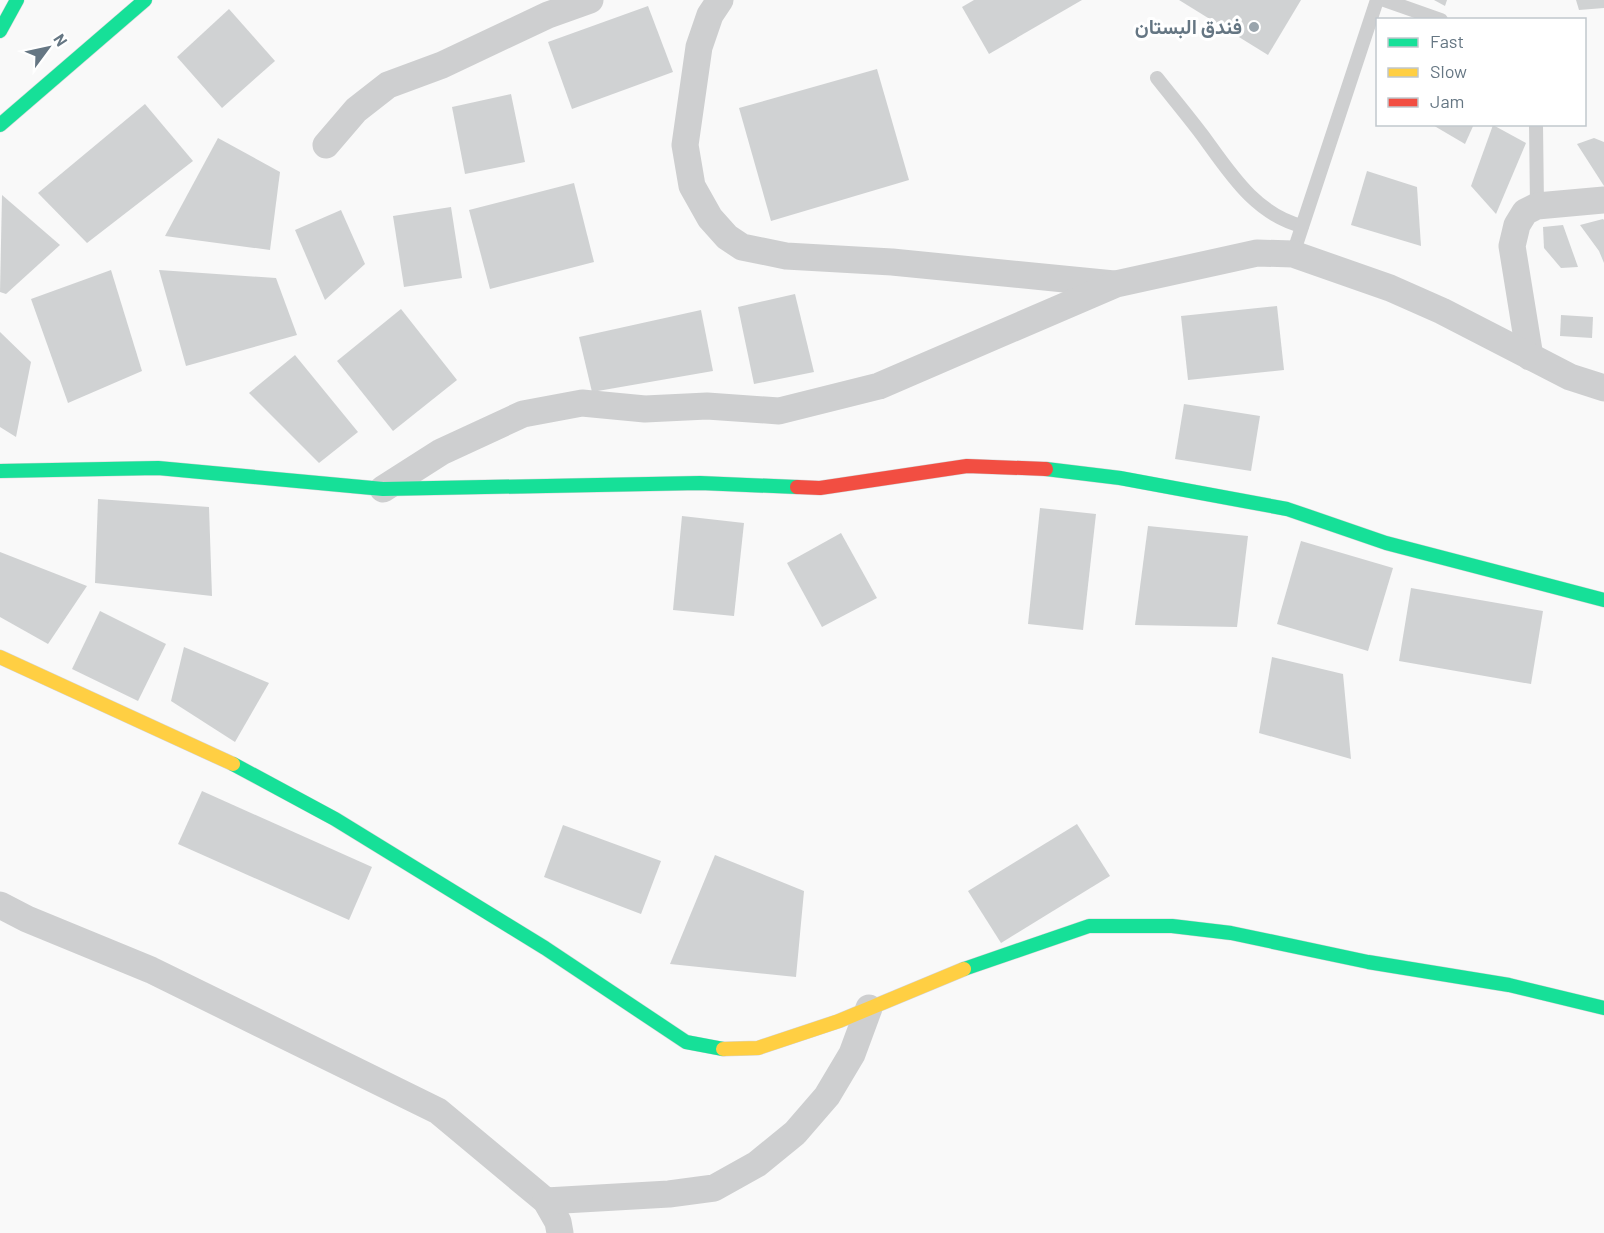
<svg xmlns="http://www.w3.org/2000/svg" width="1604" height="1233" font-family="Barlow,Vazirmatn,sans-serif">
<style>
.building{fill:#d0d2d3}
.lines{fill:none;stroke-linecap:round;stroke-linejoin:round}
.fast-casing{stroke:#d5d6d7;stroke-width:15}
.slow-casing{stroke:#d5d6d7;stroke-width:15}
.jam-casing{stroke:#d5d6d7;stroke-width:15}
.lane{stroke:#cecfd0;stroke-width:14}
.street{stroke:#cecfd0;stroke-width:27}
.fast{stroke:#16e098;stroke-width:14}
.slow{stroke:#ffcf43;stroke-width:14}
.jam{stroke:#f24e42;stroke-width:14}
.poi-dot{fill:#99a4ac;stroke:#fff;stroke-width:2}
.labels{text-anchor:middle;stroke-width:6;stroke-linejoin:round;paint-order:stroke}
.poi-label{font-size:20px;font-weight:bold;fill:#657683;stroke:#fff;text-anchor:end}
</style>
<rect width="100%" height="100%" fill="#f9f9f9"/>
<g class="building">
<path d="M974,0h108l-93,54 -27,-47z"/>
<path d="M1179,0h122l-33,55z"/>
<path d="M1434,0h13l-2,6z"/>
<path d="M1576,0h28v8l-25,2z"/>
<path d="M648,6l25,66 -101,37 -24,-67z"/>
<path d="M229,9l46,52 -53,47 -45,-51z"/>
<path d="M877,69l32,111 -138,41 -32,-113z"/>
<path d="M511,94l14,68 -60,12 -13,-67z"/>
<path d="M145,104l48,57 -106,82 -49,-50z"/>
<path d="M1431,124h43l-9,20z"/>
<path d="M1493,125l33,18 -30,71 -25,-28z"/>
<path d="M218,138l62,34 -10,78 -105,-14z"/>
<path d="M1594,138l10,4v44l-27,-42z"/>
<path d="M1367,171l50,16 4,59 -70,-21z"/>
<path d="M574,183l20,79 -104,27 -21,-79z"/>
<path d="M2,195l58,50 -54,49 -6,-2z"/>
<path d="M451,207l11,71 -58,9 -11,-71z"/>
<path d="M341,210l24,54 -40,36 -30,-70z"/>
<path d="M1603,219l1,1v43l-5,-12 -19,-26z"/>
<path d="M1563,225l15,42 -17,1 -17,-20 -1,-21z"/>
<path d="M111,270l31,101 -74,32 -37,-104z"/>
<path d="M159,270l117,8 21,57 -111,31z"/>
<path d="M795,294l19,78 -60,12 -16,-77z"/>
<path d="M1277,306l7,64 -96,10 -7,-64z"/>
<path d="M401,309l56,71 -64,51 -56,-70z"/>
<path d="M701,310l12,61 -121,21 -13,-55z"/>
<path d="M1561,315l32,2 -1,21 -32,-2z"/>
<path d="M0,332l31,30 -15,75 -16,-10z"/>
<path d="M295,355l63,77 -39,31 -70,-70z"/>
<path d="M1184,404l76,12 -9,55 -76,-12z"/>
<path d="M98,499l111,8 3,89 -117,-13z"/>
<path d="M1040,508l56,6 -13,116 -55,-6z"/>
<path d="M682,516l62,7 -10,93 -61,-6z"/>
<path d="M1148,526l100,10 -11,91 -102,-2z"/>
<path d="M841,533l36,65 -55,29 -35,-64z"/>
<path d="M1301,541l92,27 -25,83 -91,-27z"/>
<path d="M0,552l87,34 -39,58 -48,-27z"/>
<path d="M1411,588l132,23 -12,73 -132,-23z"/>
<path d="M100,611l66,33 -28,57 -66,-32z"/>
<path d="M184,647l85,36 -34,59 -64,-41z"/>
<path d="M1272,657l71,17 8,85 -92,-26z"/>
<path d="M202,791l170,76 -23,53 -171,-76z"/>
<path d="M1077,824l33,52 -109,67 -33,-52z"/>
<path d="M563,825l98,36 -20,53 -97,-37z"/>
<path d="M715,855l89,36 -8,86 -126,-13z"/>
</g>
<g class="lines">
<g class="fast-casing">
<g id="fast">
<path d="M0,31l17,-31"/>
<path d="M0,125l145,-125"/>
<path d="M1046,469l74,9 167,31 99,34 218,57"/>
<path d="M0,471l158,-3 225,21 317,-6 97,4"/>
<path d="M233,764l102,55 210,129 141,94 37,7"/>
<path d="M964,969l125,-43h83l59,7 137,29 141,23 95,23"/>
</g>
</g>
<g class="slow-casing">
<g id="slow">
<path d="M0,657l233,107"/>
<path d="M723,1049l35,-1 81,-27 125,-52"/>
</g>
</g>
<g class="jam-casing">
<path id="jam" d="M797,487l23,1 147,-22 79,3"/>
</g>
<g class="lane">
<path d="M1384,0l57,20"/>
<path d="M1157,78c15,19 31,38 46,58 27,37 52,78 99,90"/>
<path d="M1536,124l1,82"/>
<path d="M1293,254l84,-254"/>
</g>
<g class="street">
<path d="M720,0l-10,15 -11,32 -14,98 7,41 18,32 17,19 15,10 44,9 106,6 222,22"/>
<path d="M326,145l30,-35 32,-25 54,-20 106,-50 42,-15"/>
<path d="M1530,357l-18,-111 5,-21 8,-13 12,-6 67,-6"/>
<path d="M383,489l58,-37 82,-38 59,-11 63,6 62,-3 72,5 100,-25 237,-102 141,-31 36,1 97,34 52,23 128,66 34,11"/>
<path d="M0,905l27,14 124,51 287,141 108,90 12,21 2,11"/>
<path d="M546,1201l123,-7 45,-6 43,-24 38,-31 32,-37 25,-42 17,-46"/>
</g>
<use href="#fast" class="fast"/>
<use href="#slow" class="slow"/>
<use href="#jam" class="jam"/>
</g>
<circle class="poi-dot" cx="1254" cy="27" r="6"/>
<g class="labels">
<g class="poi-label">
<text x="1242" y="34">فندق البستان</text>
</g>
</g>
<rect x="1376" y="18" width="210" height="108" fill="#ffffff" stroke="#c1c8cd" stroke-width="1.5"/>
<rect x="1388" y="38" width="30" height="9" fill="#16e098" stroke="#c1c8cd" stroke-width="1.5"/>
<text x="1430" y="48" font-size="18" fill="#657683">Fast</text>
<rect x="1388" y="68" width="30" height="9" fill="#ffcf43" stroke="#c1c8cd" stroke-width="1.5"/>
<text x="1430" y="78" font-size="18" fill="#657683">Slow</text>
<rect x="1388" y="98" width="30" height="9" fill="#f24e42" stroke="#c1c8cd" stroke-width="1.5"/>
<text x="1430" y="108" font-size="18" fill="#657683">Jam</text>
<g transform="translate(48 48) rotate(57)" stroke="#ffffff" stroke-width="4.5" paint-order="stroke">
<path d="M0-4.5L10 22L0 15L-10 22Z" fill="#657683"/>
<text y="-9" font-size="16" font-weight="bold" text-anchor="middle" fill="#657683">N</text>
</g>
</svg>
